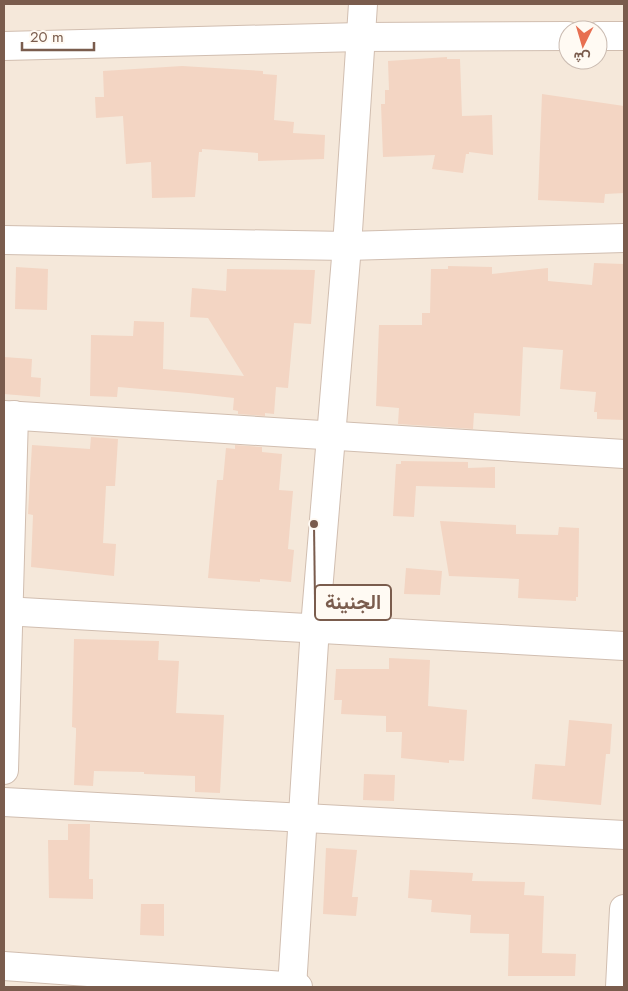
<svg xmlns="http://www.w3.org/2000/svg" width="628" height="991" font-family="Jost,Vazirmatn,sans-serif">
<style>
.residential{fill:#f5e8da;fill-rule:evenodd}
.building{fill:#f3d5c3}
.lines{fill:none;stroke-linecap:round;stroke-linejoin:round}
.minor-casing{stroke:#d1beb0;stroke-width:30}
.minor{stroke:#fff;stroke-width:28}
.leader{fill:none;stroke:#7a5c4d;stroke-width:2}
.callout-dot{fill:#7a5c4d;stroke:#fffaf3;stroke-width:2}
.callout{fill:#fffaf3;stroke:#7a5c4d;stroke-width:2}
.callout-label{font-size:20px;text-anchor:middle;font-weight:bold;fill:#7a5c4d}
</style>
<rect width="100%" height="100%" fill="#fdf6ec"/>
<path class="residential" d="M4,4h620v983h-620zM568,30h30v30h-30z"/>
<g class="building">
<path d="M447,57v2h13l2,57 30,-1 1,40 -24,-3v2h-3l-3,19 -31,-4 3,-14 -52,2 -2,-53h4v-14h4l-1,-29z"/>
<path d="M182,66l81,5v3l14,1 -3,45 20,2 -1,11 32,2 -1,24 -66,2v-8l-56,-4v3h-3l-4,45 -43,1 -1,-36 -25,2 -3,-48 -27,2 -1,-21h9l-1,-26z"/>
<path d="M542,94l82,12v87l-19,1 -1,9 -66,-3z"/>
<path d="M594,263l30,1v156l-27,-1v-7h-3l2,-20 -36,-3 3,-39 -40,-3 -3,69 -46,-3 -1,16 -75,-5 1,-16 -23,-2 3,-81h43v-12h8l1,-44h17v-3l44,1v7l56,-6v13l44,4z"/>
<path d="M16,267l32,2 -1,41 -32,-1z"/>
<path d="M227,269l88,1 -4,54 -17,-1 -6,65 -12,-1 -2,27 -9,-1v3l-27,-2v-3l-5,-1 1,-12 -45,-5 -71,-6 -1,10 -27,-1 1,-61 42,1 1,-15 30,1 -1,47 81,7 -36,-58 -18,-1 2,-29 34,3z"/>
<path d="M4,357l28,2 -1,18 10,1 -1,19 -36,-3z"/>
<path d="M91,437l27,2 -3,47h-9l-3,57 13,1 -2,32 -83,-9 2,-52 -5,-1 4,-69 58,4z"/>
<path d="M235,445l27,2v5l20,2 -3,36 14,1 -5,58 6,1 -3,32 -31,-3v3l-52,-4 9,-98h6l3,-32 9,1z"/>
<path d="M401,461l67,1v6l27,-1v21l-79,-2 -2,31 -21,-1 3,-52h5z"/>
<path d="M440,521l76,4v9l42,1 1,-8 20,1 -1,69h-2v4l-58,-3 1,-19 -70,-3z"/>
<path d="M406,568l36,3 -2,24 -36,-1z"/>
<path d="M74,639l85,2 -1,19 21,1 -3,52 48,2 -4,78 -25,-1v-16l-51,-2v-2l-50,-1 -1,15 -19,-1 2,-52v-5l-4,-1z"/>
<path d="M389,658l41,2 -2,46 39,4 -3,51 -15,-1v3l-48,-5 1,-26h-16v-16l-45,-2 1,-14h-8l2,-31h53z"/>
<path d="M569,720l43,4 -2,30h-4l-5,51 -69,-6 3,-35 30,2z"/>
<path d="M364,774l31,1 -1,26 -31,-1z"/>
<path d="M68,824h22l-1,55h4v20l-44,-1 -1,-58h20z"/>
<path d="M326,848l31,2 -5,47h6l-2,19 -33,-2z"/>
<path d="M410,870l63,3 -1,8 53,1 -1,13 20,1 -2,57 34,1 -1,22h-67l1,-42 -39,-1 1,-18 -40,-3 1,-12 -24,-2z"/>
<path d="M141,904h23v32l-24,-1z"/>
</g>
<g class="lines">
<g class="minor-casing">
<g id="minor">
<path d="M598,36h26"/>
<path d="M4,46l356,-9 208,-1"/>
<path d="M4,240l343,6 277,-8"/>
<path d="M4,415l620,39"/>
<path d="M4,611l620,35"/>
<path d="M4,770l10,-355"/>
<path d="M4,802l620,33"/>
<path d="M4,966l294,21"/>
<path d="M292,987l23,-360 32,-381 16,-242"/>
<path d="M620,987l4,-78"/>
</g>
</g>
<use href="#minor" class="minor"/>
</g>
<path class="leader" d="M314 524L315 602"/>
<circle class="callout-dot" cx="314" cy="524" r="5"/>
<rect class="callout" x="315" y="585" width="76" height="35" rx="5"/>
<g class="callout-label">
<text x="353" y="609">الجنينة</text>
</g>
<rect width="628" height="991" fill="none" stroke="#7a5c4d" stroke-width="10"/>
<g transform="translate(583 45) rotate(185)"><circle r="24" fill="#fffaf3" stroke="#cabbb1"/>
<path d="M0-4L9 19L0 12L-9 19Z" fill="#e76f51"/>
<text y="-8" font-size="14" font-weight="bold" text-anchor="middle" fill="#7a5c4d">ش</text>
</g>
<path d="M22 42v8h72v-8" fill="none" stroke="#7a5c4d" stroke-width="2.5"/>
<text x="30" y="42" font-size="15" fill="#7a5c4d" stroke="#fffaf3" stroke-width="4" paint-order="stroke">20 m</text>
</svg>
